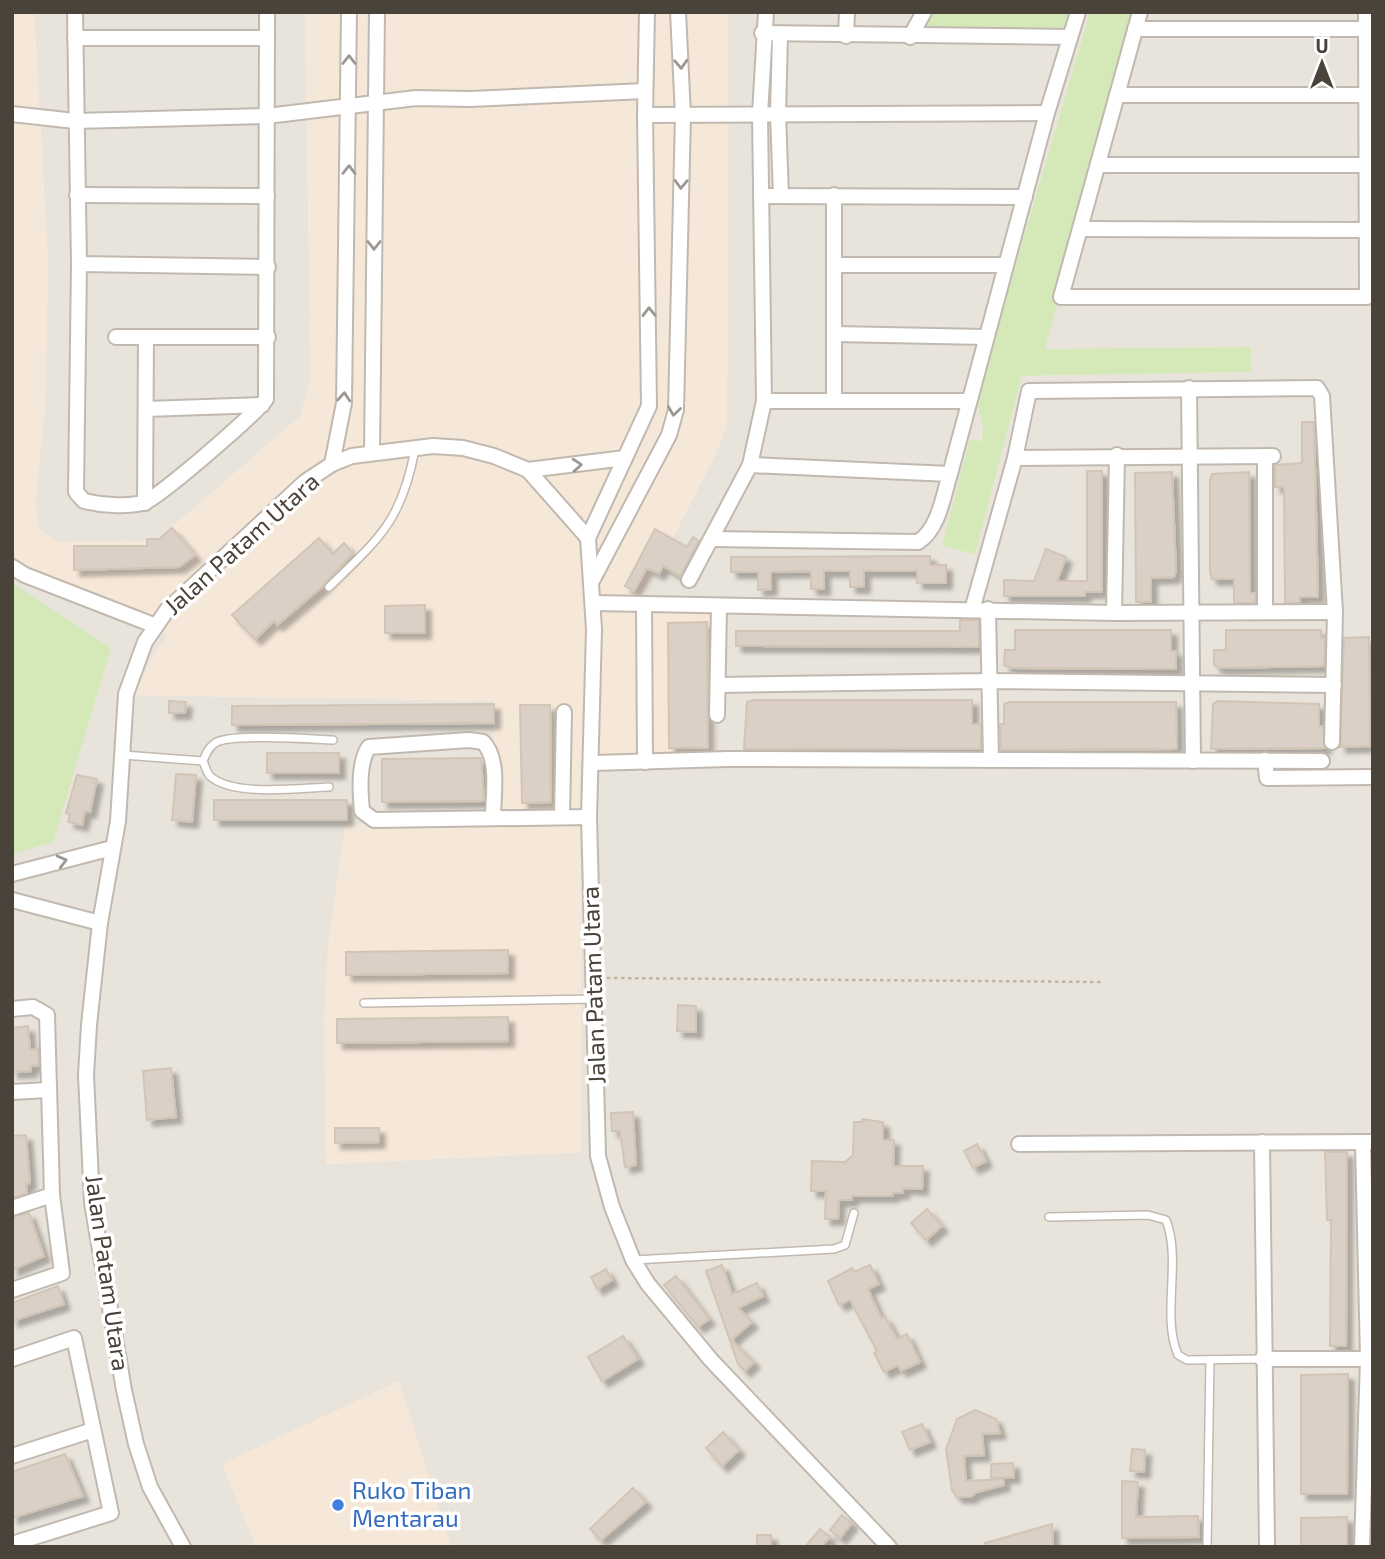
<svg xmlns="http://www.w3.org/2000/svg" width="1385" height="1559" font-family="'Exo 2',sans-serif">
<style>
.residential{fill:#e9e4db}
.commercial{fill:#f6e8d9}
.green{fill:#d5e8b7}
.building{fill:#dad0c5;stroke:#d2c5b5;stroke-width:2;filter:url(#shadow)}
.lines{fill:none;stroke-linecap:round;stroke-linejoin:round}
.service-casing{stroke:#c1b9af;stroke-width:10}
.minor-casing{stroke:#c1b9af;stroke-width:18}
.path{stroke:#c2b4a1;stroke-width:2.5;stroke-dasharray:3.5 3.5;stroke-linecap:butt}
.service{stroke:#fff;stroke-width:7}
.minor{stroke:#fff;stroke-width:14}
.oneway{stroke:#9b9893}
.shop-dot{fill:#3f7fe0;stroke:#fff;stroke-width:2.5}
.labels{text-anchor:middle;stroke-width:7;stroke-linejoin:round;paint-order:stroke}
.street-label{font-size:24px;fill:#4a433a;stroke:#fff}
.shop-label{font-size:24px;fill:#366cbe;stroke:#fff;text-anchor:start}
</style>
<defs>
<filter id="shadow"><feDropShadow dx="6" dy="6" stdDeviation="2" flood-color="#0004"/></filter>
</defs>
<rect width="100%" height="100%" fill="#f5f2ec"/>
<g class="residential">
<path d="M34,12h271l6,367 -11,38 -144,124 -99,1 -18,-13 -4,-25 10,-99 3,-141z"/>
<path d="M728,12h362l-114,387 7,29 -3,13 -9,-2 4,114 47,-177 230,-4 -1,-25 -207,3 93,-338h236v1535h-1361v-997l8,12 148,73 -17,24 -15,36 358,6 -2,122 -147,2 -19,339 255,-12 -1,-392h135l-76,-156 77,-151 11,-29z"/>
</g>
<g class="commercial">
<path d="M12,12h22l14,252 -3,141 -10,99 4,25 18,13 99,-1 144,-124 11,-38 -6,-367h423l-1,412 -11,29 -77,151 77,-1v157h-136l1,392 -255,12 -2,-144 4,-75 17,-120 146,-2 3,-122 -359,-6 16,-36 17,-24 -149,-73 -7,-12z"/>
<path d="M399,1381l52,166h-195l-34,-83z"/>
</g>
<g class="green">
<path d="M924,12h140l12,7 -7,18h-159z"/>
<path d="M1090,12h47l-92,337 206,-2 1,25 -230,4 -47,178 -33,-8 28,-107 11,2 2,-13 -7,-29z"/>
<path d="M12,583l99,65 -58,194 -41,12z"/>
</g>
<g class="building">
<path d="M1302,422h12l4,175h-18v6h-15l-1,-116h-9v-22l27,-2z"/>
<path d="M1087,471h15v121h-17v4h-81v-16l30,1 12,-32 20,8 -9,24h30z"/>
<path d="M1172,472l4,99 -2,6 -23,1v24h-15l-1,-129z"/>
<path d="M1249,472l1,121h5v10h-21v-24h-22l-2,-6v-93l2,-6z"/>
<path d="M172,528l23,27 -16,12 -105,3v-24h73v-7h12z"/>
<path d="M655,529l32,18 6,-10 6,4 -19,35 -17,-10 -4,8 -12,-6 -13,23 -9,-5z"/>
<path d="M319,538l14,16 11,-11 9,10 -30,33 -46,39 -3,-4 -19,18 -23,-24z"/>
<path d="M930,556v9h16v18h-29v-12h-53v16h-14v-16h-26v18h-13v-18l-40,1v17l-13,1v-18h-27v-15z"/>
<path d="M425,605v28h-40v-27z"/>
<path d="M960,620h19v27l-243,-1v-15h224z"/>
<path d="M707,622l1,126h-39l-1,-125z"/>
<path d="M1015,630h156v21h5v18l-165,-1 -7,-3 1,-15h10z"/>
<path d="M1226,630h95v8h4l-1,28 -105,2 -5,-3v-15h12z"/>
<path d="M1369,637l1,109 -30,1 4,-109z"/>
<path d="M753,700h219v24h9v25h-237l3,-47z"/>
<path d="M169,701l17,1 -1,11h-16z"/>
<path d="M1218,701l101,3v22h4l2,22 -114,1 2,-45z"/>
<path d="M1010,702h166l1,47 -176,1 -1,-26h4v-20z"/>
<path d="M494,704v19l-262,2v-19z"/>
<path d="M520,705h30l1,97 -29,1z"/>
<rect x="267" y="753" width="72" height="20"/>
<path d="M481,758l3,43 -102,1v-43z"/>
<path d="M176,774l20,1 -4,47 -20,-2z"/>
<path d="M77,775l20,4 -7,33 -5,-1 -3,14 -14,-3 2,-8 -4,-1z"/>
<rect x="214" y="800" width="133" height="20"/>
<path d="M508,950v23l-162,2v-23z"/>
<path d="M678,1005l18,1v26l-19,-1z"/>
<path d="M508,1017v24l-171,2v-24z"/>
<path d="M28,1026l2,24 8,-1 1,16 -8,1v5l-19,1v-44z"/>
<path d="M171,1068l5,49 -29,3 -4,-49z"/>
<path d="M633,1112l3,53 -11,2 -5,-36h-8l-1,-18z"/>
<path d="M862,1119l21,3v18h11l-1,26h30l-1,23 -19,-1v5h-10v3h-41v4h-13l-1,19h-13l1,-28h-15l1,-30 33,1 8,-7 1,-33h8z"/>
<path d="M335,1128h44v14l-44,1z"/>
<path d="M26,1135l4,48 -4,1 1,9 -15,5v-62z"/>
<path d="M977,1144l9,17 -13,7 -9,-17z"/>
<path d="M1325,1152h22l-1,194h-16l1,-126h-4z"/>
<path d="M927,1209l15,17 -16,14 -15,-17z"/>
<path d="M29,1213l15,43 -32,14v-53z"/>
<path d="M722,1265l10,29 25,-11 6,13 -25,12 14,14 -21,18 23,22 -9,9 -7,-7 -32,-93z"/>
<path d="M870,1265l9,19 -11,5 13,29 4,-1 12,22 10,-5 13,28 -19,9 -3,-6 -14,7 -10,-19 3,-2 -27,-51 -11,5 -11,-24 24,-13 2,4z"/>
<path d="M606,1269l6,11 -15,9 -6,-12z"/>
<path d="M676,1276l33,43 -11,8 -34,-42z"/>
<path d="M58,1286l6,18 -52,17v-18z"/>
<path d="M623,1336l15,23 -36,22 -14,-24z"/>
<path d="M1348,1374l-1,120h-46v-119z"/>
<path d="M975,1410l21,9 4,14 -18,1 2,21 -20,1 2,25 37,-2 1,6 -27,7 -7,5h-13l-5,-7 -6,-41 11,-30z"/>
<path d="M922,1424l8,18 -20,8 -8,-18z"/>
<path d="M723,1432l16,18 -17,16 -16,-18z"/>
<path d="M1132,1449l13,1 -1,22 -14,-1z"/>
<path d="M65,1454l18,42 -71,22v-46z"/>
<path d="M1013,1463l1,14 -23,1v-14z"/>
<path d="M1122,1481l16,1 -2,35 62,-1 1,21 -77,1z"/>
<path d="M633,1488l13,14 -45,38 -11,-11z"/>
<path d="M842,1515l10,8 -12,15 -10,-8z"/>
<path d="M1347,1517v30h-46v-29z"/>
<path d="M1052,1524l1,23h-68v-4z"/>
<path d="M820,1529l10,8 -9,10h-16z"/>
<rect x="757" y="1535" width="14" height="12"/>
</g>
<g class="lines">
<g class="service-casing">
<g id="service">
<path d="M329,587c51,-49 73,-67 86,-138"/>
<path d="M123,755l80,6c3,-7 5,-13 12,-18 15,-10 96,-4 118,-3"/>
<path d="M203,761c2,5 4,12 7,15 22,21 90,12 119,11"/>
<path d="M364,1003l230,-4"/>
<path d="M1049,1217l99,-2 18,5c16,41 -5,96 12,135l9,5 75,-1"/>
<path d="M634,1260l200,-11 11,-4 9,-32"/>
<path d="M1207,1547l3,-187"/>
</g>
</g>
<g class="minor-casing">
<g id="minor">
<path d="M75,12l4,252 -3,228 8,9c17,4 41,6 59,2 12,-2 115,-91 123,-104l1,-387"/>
<path d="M1140,12l-79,285h306l-1,-285"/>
<path d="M1135,29h238"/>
<path d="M762,33l307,4"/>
<path d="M780,34l-2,80 3,82"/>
<path d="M846,36l1,-24"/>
<path d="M910,37l14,-25"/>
<path d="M75,38h192"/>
<path d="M1117,95h256"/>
<path d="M12,114l63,7 192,-5 149,-18 54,1 175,-8"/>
<path d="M645,115l402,-2"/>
<path d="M1098,165h269"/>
<path d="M77,195l190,1"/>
<path d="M761,196l264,1"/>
<path d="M1080,229l287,1"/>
<path d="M79,264l189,3"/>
<path d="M834,265h172"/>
<path d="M834,334l152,3"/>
<path d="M116,337h152"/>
<path d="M1189,388l4,373"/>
<path d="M764,401h203"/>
<path d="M834,401v-206"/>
<path d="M146,409l116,-4"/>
<path d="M372,453l5,-441"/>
<path d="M1273,456l-258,2 14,-67 288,-3 5,8 13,216 -3,130"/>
<path d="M1265,457v155"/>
<path d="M332,464l12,-61 5,-391"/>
<path d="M750,465l200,9"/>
<path d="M528,470l97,-12"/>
<path d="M145,503l1,-166"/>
<path d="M588,538l61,-132 -4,-291 2,-103"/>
<path d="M711,539l207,3c21,-13 25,-46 32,-68l97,-361 31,-101"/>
<path d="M12,567l13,8 131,51"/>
<path d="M593,579l76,-144 7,-25 7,-295 -5,-103"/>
<path d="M689,580l61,-115 14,-64 -4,-287 6,-102"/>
<path d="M593,603l521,10 221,-1"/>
<path d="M644,605l1,157"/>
<path d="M988,609l3,151"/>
<path d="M972,610l43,-152"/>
<path d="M1114,613l3,-158"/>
<path d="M718,685l272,-4 344,4"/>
<path d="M717,715l2,-109"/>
<path d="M1265,760l2,18 106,-1"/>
<path d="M593,763l135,-4 594,2"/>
<path d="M562,817l2,-105"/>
<path d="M493,818c0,-22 7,-59 -10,-76l-14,-2 -100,7c-11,15 -9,45 -7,64l12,9 215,-3"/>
<path d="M12,874l100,-26"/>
<path d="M12,900l88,23"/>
<path d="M12,1009l21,-2 14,8 5,180 10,78 -50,17"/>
<path d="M12,1092l36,-2"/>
<path d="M1262,1142l5,405"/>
<path d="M1019,1144l354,-2"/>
<path d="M12,1208l40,-13"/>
<path d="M12,1359l62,-21 37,175 -99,31"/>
<path d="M1262,1359h111"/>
<path d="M12,1456l81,-26"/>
<path d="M183,1547l-33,-60 -14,-43 -12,-54 -32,-187 -6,-128 3,-50 11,-102 18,-102 8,-127 19,-52 22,-32 138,-128 27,-18 20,-8 81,-10 30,2 31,8 34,14 60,68 6,91 -5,188 9,339 14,51 21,53 15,24 63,76 178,187"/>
<path d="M1362,1547l6,-188 -5,-217"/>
</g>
</g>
<path class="path" d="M607,978l494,4"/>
<use href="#service" class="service"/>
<use href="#minor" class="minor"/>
</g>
<defs><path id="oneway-chevron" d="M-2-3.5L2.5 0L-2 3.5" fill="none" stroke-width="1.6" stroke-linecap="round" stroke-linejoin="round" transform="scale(1.75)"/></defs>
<g class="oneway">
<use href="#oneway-chevron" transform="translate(349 60) rotate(-90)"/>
<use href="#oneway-chevron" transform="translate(681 64) rotate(87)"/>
<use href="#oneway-chevron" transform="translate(349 170) rotate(-89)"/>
<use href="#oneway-chevron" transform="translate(681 184) rotate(92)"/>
<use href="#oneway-chevron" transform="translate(374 245) rotate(90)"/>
<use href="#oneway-chevron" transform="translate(649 312) rotate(-91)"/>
<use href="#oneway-chevron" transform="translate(344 397) rotate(-86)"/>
<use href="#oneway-chevron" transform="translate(674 411) rotate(98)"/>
<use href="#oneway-chevron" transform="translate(577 465) rotate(-4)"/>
<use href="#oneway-chevron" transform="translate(62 861) rotate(-15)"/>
</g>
<circle class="shop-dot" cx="338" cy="1505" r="7"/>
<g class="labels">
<g class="street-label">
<text transform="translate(242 544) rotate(-42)" y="8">Jalan Patam Utara</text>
<text transform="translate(594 985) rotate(-92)" y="8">Jalan Patam Utara</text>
<text transform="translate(107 1273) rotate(82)" y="8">Jalan Patam Utara</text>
</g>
<g class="shop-label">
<text x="352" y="1499">Ruko Tiban<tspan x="352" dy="28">Mentarau</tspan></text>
</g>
</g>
<rect width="1385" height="1559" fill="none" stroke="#4a433a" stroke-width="28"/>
<g transform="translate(1322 63)" stroke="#ffffff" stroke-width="5" paint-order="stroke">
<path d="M0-5L12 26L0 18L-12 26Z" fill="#4a433a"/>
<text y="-10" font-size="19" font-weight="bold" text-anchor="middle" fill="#4a433a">U</text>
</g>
</svg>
